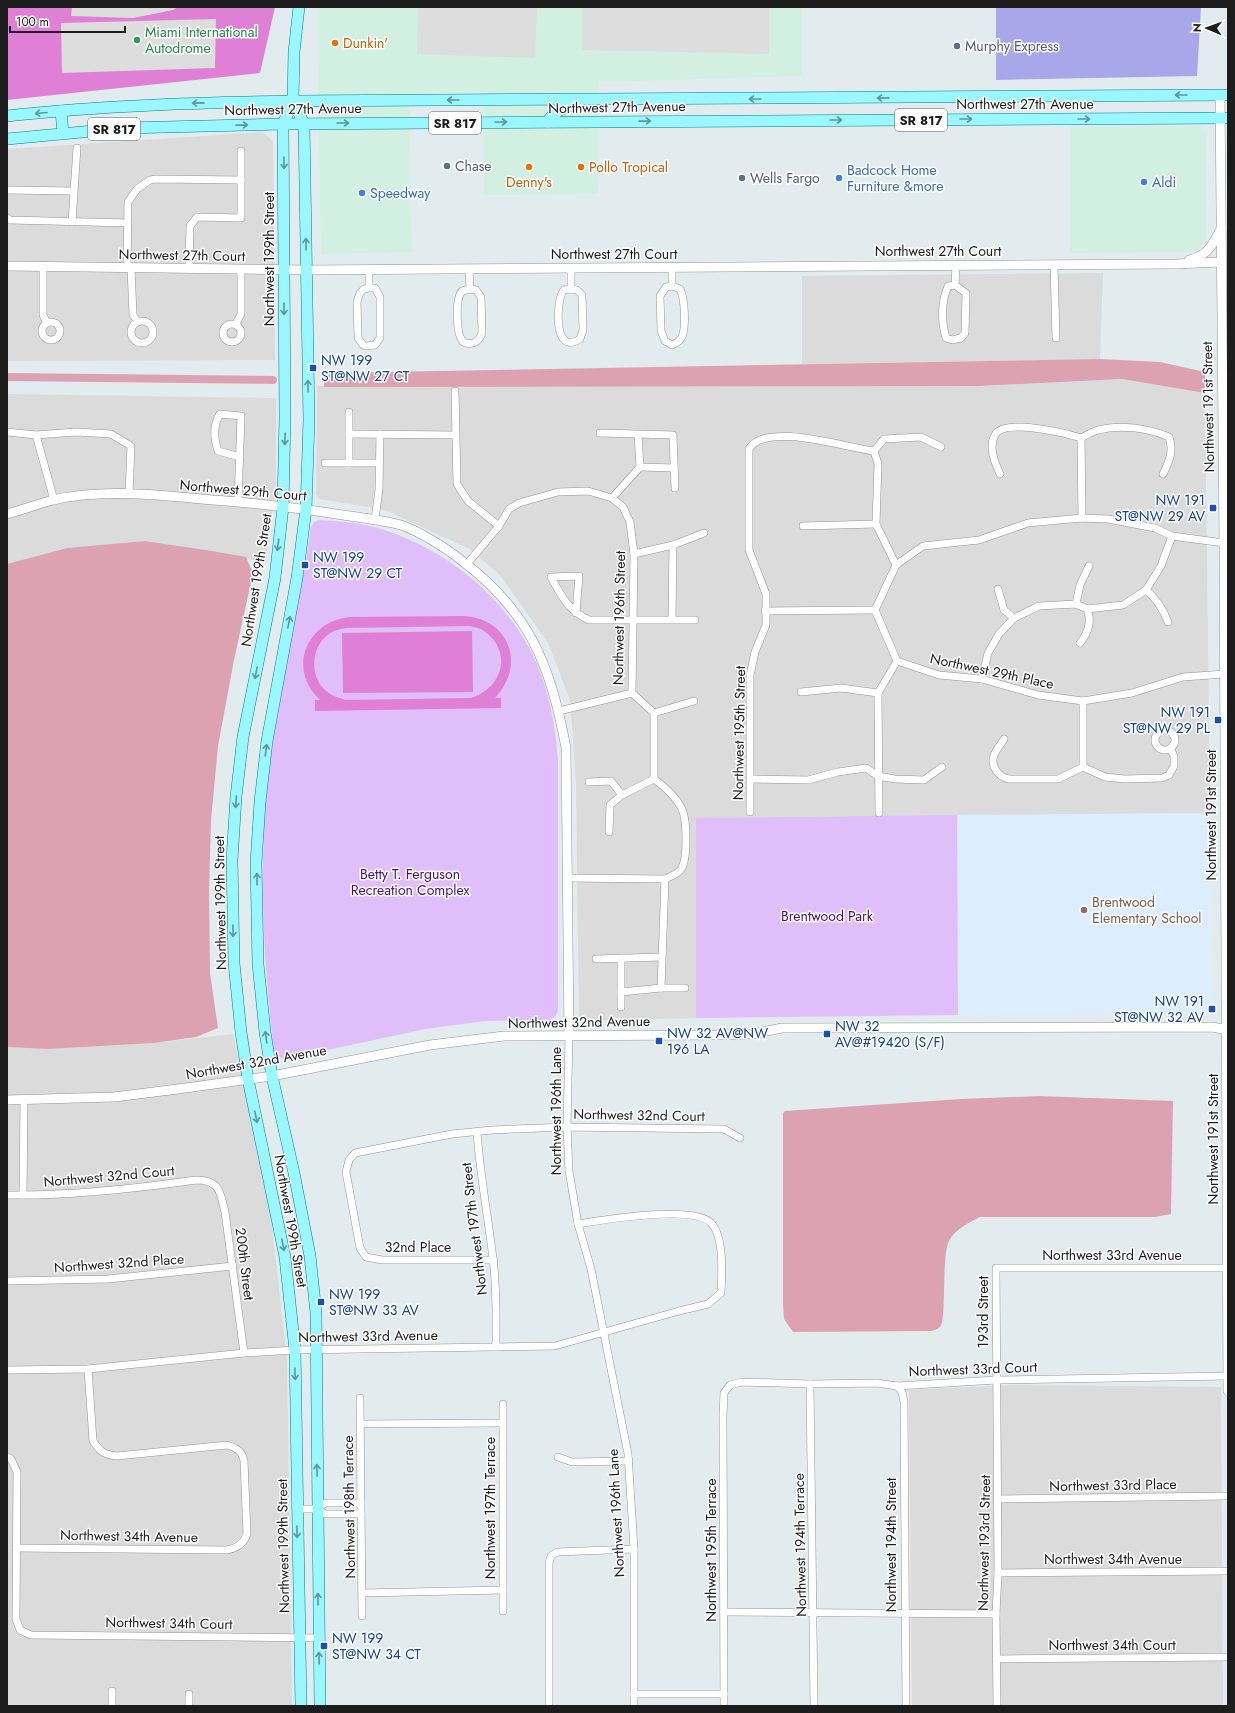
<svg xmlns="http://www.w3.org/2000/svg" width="1235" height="1713" font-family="Jost,sans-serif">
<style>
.residential{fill:#dadbda}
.commercial{fill:#d1f0e2}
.education{fill:#dbedff}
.grass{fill:#a7a7ea}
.park{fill:#e0befa}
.pitch{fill:#df7fd5;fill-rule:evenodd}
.parking{fill:#ddd}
.water{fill:#dda2b2}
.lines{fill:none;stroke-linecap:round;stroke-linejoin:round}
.canal{stroke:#dda2b2;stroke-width:8}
.minor-casing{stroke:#949494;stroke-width:8}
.tertiary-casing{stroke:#949494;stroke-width:10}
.primary-casing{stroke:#007d96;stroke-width:12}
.minor{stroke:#fff;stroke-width:7}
.tertiary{stroke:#fff;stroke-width:9}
.primary{stroke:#99f7fd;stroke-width:11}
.oneway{stroke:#619598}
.leisure-dot{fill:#2e9e5b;stroke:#fff;stroke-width:1.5}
.food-dot{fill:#e8710a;stroke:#fff;stroke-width:1.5}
.service-dot{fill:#5c6f8a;stroke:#fff;stroke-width:1.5}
.shop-dot{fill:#3f7fe0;stroke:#fff;stroke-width:1.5}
.transit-dot{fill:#1a4fb4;stroke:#fff;stroke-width:1.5}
.education-dot{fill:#8d6e63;stroke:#fff;stroke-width:1.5}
.labels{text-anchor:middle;stroke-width:3;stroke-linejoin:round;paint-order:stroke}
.shield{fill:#fff;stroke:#616161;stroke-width:1}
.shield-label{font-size:13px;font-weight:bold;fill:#1d1d1d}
.leisure-label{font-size:14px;fill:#27864d;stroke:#fff;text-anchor:start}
.food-label{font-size:14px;fill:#c56008;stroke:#fff;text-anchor:start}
.service-label{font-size:14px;fill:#4e5e75;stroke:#fff;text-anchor:start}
.street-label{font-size:14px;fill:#1d1d1d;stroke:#fff}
.shop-label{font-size:14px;fill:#366cbe;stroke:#fff;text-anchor:start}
.transit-label{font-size:14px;fill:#164399;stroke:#fff;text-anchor:start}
.park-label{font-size:14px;fill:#4c0a7c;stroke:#fff}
.education-label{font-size:14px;fill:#785e54;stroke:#fff;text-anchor:start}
</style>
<rect width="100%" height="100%" fill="#e2ecee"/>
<g class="residential">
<path d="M262,132l11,9 2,219 -268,1v-212z"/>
<path d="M1103,273l-3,86 -298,5v-88z"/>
<path d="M1122,379l83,14 5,420 -514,5v200l-117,3 -3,-238 -6,-83 -22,-57 -48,-68 -30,-26 -85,-39 -66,-11 -3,-5 1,-108h662z"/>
<path d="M7,394l269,4v83l-10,82 -60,-13 -61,-9 -78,7 -60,16z"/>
<path d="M233,1034l40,191 -2,-6 16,140 5,347h-285v-659l41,2 106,-6z"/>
<path d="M1015,1385l206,2 2,319h-311l-3,-316z"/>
</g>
<g class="commercial">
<path d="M317,7h485v69l-203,6 -1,112 -114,1 -2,-102 -73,1 3,158 -91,2z"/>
<path d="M1201,126l5,5v111l-12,10 -124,1v-126z"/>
</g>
<path class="education" d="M1210,813l1,192 -2,4 -5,4 -246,2 -1,-200z"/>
<path class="grass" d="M996,7h205l-4,69 -201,4z"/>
<g class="park">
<path d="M319,520c17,1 34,2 51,6 71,18 136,69 166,136 14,32 20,66 22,101v248l-3,6 -5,3 -65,1 -60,8 -139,30 -9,-2 -3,-5c-11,-93 -16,-187 -5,-280 10,-83 30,-163 42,-245l3,-5z"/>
<path d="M957,815l1,200 -262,3v-200z"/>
</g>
<g class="pitch">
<path d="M7,7h268l-15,66 -253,27z"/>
<path d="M464,616c46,3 62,49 31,82h6v10l-186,3v-11h5c-3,-4 -7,-7 -10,-12 -19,-32 4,-68 40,-71zM469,626c5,1 11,2 15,5 29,20 19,57 -13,67l-126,2c-3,-2 -8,-2 -11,-4 -25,-11 -26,-47 -5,-62 5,-4 12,-5 17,-6z"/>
<path d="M472,631l1,61 -130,1 -1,-60z"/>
</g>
<g class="parking">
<path d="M72,7h106l-5,3 -40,8 -62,-2z"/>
<path d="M418,7h119l-2,51 -118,-4z"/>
<path d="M582,7h187v47l-187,-4z"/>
<path d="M216,19l-1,49 -153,5 -1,-50z"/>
</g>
<g class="water">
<path d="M1100,359l60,3 45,10v21l-83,-14 -143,7 -655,1v-14z"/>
<path d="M145,541l61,9 40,7 7,16 -19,87 -16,86 -7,75 -2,71 1,81 8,55 -22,9 -42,6 -106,6 -41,-2v-483l60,-16z"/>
<path d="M1039,1096l134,5 -2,113 -16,3h-175c-11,6 -25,12 -31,24 -8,16 -2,79 -9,86 -2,2 -6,3 -8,4l-139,1 -9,-13 -1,-15v-191l2,-2 176,-12z"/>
</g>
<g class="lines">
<path class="canal" d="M7,377l266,3"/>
<g class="minor-casing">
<g id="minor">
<path d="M7,190l66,1"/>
<path d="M7,218l3,2 118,3"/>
<path d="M72,222l5,-74"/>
<path d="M1054,265l2,73"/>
<path d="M43,267v48l4,8"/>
<path d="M127,268l1,-66 9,-13 13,-9 6,-1 85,1"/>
<path d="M131,268l2,47 5,7"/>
<path d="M571,268v21"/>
<path d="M189,269l1,-43 7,-9 44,1v-67"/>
<path d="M469,269l1,20"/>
<path d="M369,270v18l-5,1 -4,4 -3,9 1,36 5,7 3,1 9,-1 5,-7v-41l-5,-9h-6"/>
<path d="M955,285l-7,1c-7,17 -7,34 -2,52l6,2 9,-2 4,-5 1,-40 -11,-8 1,-20"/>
<path d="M672,286l8,3c5,9 6,39 2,48 -2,4 -5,6 -10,8l-7,-4 -4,-10 -1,-35 6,-9z"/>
<path d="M672,286v-19"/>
<path d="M470,289l6,1 5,7 1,35c-2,10 -10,14 -19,10 -7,-8 -8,-43 -1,-51z"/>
<path d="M571,289l6,1 5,5 1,35 -3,9c-28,18 -24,-41 -16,-49z"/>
<circle cx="142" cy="332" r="11"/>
<circle cx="51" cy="331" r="9"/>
<path d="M236,324l5,-10v-45"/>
<circle cx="232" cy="333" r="9"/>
<path d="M455,391l2,93 11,17 31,25"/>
<path d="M7,432l29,3 40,-3 35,2 20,12 -2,48"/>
<path d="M600,433l73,2 2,53"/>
<path d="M349,434l106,1"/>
<path d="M36,435l18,65"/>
<path d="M1081,438l1,80"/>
<path d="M874,451l4,13 -2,60 20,41 -21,45 22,51 -19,32 1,120"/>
<path d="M874,451l10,-12 37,-2 20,10"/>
<path d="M325,463h54"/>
<path d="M349,463v-51"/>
<path d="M640,467l34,1"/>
<path d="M1000,474c-5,-11 -12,-27 -5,-39 9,-17 70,-2 86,3 5,-3 11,-6 17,-8 22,-6 50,-2 71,7 5,14 0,25 -6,37"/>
<path d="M612,498l28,-31 -2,-32"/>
<path d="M238,502l3,-86 -21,-2c-7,11 -6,25 -2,37l22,6"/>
<path d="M375,520l4,-31 1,-55"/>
<path d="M803,526l73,-2"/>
<path d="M634,554l39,-9 31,-12"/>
<path d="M467,564l32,-38 10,-17 10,-6 39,-11 30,-1 24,7 11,9 7,15 4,32 -2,139 22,20v66c11,8 22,17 28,30 5,11 6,50 -1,60 -4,6 -10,7 -16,10l-98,-1"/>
<path d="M896,565l27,-19 56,-6 49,-17 54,-5 26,1 47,9 17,8 52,7"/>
<path d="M998,589l6,21 10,8"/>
<path d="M1146,590c11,9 17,19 22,32"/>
<path d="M1076,604l4,-19 9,-19"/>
<path d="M765,611l110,-1"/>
<path d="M576,613l3,-37 -28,1c10,19 18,34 38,43h106"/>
<path d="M672,619l1,-74"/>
<path d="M1080,643c8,-10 12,-22 7,-34"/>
<path d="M897,661l42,14 43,4 56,16 45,6 49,-8 51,-16 42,-3"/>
<path d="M982,679l6,-26 11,-19 15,-16 25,-12 37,-2 11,5 36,-4 23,-15 15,-24 11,-30"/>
<path d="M801,692l40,-4 37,5"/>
<path d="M1083,701v66"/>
<path d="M559,711l73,-18"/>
<path d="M654,713l40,-12"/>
<circle cx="1165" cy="740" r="10"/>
<path d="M1004,739c-3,5 -8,11 -10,16 -4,12 5,22 15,24h49l25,-12 22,10 20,2 37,-1 7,-3 5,-9v-10l-4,-8"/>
<path d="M751,779l57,1 30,-8 28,-4 12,8 17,3 29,1 18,-13"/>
<path d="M589,782l22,-1 11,14"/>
<path d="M750,812v-137l5,-23 11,-27v-31l-17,-44v-101c16,-28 98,-1 125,2"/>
<path d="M609,832l1,-27 12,-10 32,-16"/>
<path d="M621,958v49"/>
<path d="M596,959l65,-2"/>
<path d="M661,988h24"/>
<path d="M621,992l40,-4 4,-109"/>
<path d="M569,1035l-2,92 2,44 9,53 13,45 37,185 6,95v157"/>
<path d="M477,1132c3,43 11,84 16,127 4,29 3,59 3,88"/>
<path d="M7,1195c64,1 126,-6 189,-15 24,0 24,12 29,32l19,141"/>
<path d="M23,1195l1,-94"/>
<path d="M494,1260h-112l-16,-3 -6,-9 -14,-76 3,-12 6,-7 97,-19 40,-4 75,-3 157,2 16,9"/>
<path d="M7,1281l101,-2 125,-13"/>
<path d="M7,1370l81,-1 156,-16 51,-3 260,-4 124,-35 29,-7 13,-11c1,-18 3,-55 -9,-69 -16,-20 -110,-4 -134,0"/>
<path d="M810,1384l4,322"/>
<path d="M897,1386l5,6 2,10 2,304"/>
<path d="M360,1398l2,218"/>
<path d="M503,1404v207"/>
<path d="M361,1424l141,-1"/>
<path d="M7,1457l4,2 6,13 -1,147 4,11 11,5 288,3"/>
<path d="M558,1457l14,5 57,-1"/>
<path d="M998,1499l230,-3"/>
<path d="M297,1509h20l8,5h36"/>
<path d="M317,1509l8,-6h36"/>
<path d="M16,1548l211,2c10,-2 17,-6 20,-16l-3,-73c-2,-10 -7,-13 -17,-16l-110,11c-12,-1 -17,-4 -24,-15l-5,-72"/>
<path d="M998,1573l230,-2"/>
<path d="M363,1593l140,-3"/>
<path d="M724,1612l272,2"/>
<path d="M996,1659l232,-2"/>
<path d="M634,1694h90"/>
<path d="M112,1706v-15"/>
<path d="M189,1706v-12"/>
<path d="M549,1706v-143l2,-7 6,-4 77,-3"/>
<path d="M724,1706l-1,-290 1,-23 6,-8 11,-3 69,2 67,-1 20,3 100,-6 231,-4"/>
<path d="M997,1706l-1,-92 2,-41 -2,-305h231"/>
</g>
</g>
<g class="tertiary-casing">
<g id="tertiary">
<path d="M1220,95l4,448 4,848"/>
<path d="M1189,260c20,-5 23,-15 32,-31"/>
<path d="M7,266l300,4 869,-6 45,-2"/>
<path d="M7,514c15,-4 31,-10 46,-14 55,-13 118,-3 173,1 39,3 78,8 117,14 19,3 39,5 58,10 18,6 45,23 60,35 68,51 90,105 105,188l3,287"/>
<path d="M7,1100l107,-3 64,-8 94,-13 158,-31 74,-9 212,-1 36,-1 30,-6 430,-1 16,3"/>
</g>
</g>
<g class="primary-casing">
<g id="primary">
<path d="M299,7l-5,45 -1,49 -10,23 2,292 -2,91 -8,71 -32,159 -7,60 -4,63 2,103 7,69 7,47 37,178 10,93 6,356"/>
<path d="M293,101l11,23 5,296 -3,89 -9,69 -30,163 -7,61 -4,61 2,101 7,68 7,44 22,97 16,83 6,57 4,393"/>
<path d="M61,111l2,22"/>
<path d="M7,116c95,-11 191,-13 286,-15l935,-6"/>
<path d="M548,122c6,-12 17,-14 30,-19"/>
<path d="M7,139l118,-11 158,-4 945,-6"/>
</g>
</g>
<use href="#minor" class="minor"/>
<use href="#tertiary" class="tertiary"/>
<use href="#primary" class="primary"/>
</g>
<defs><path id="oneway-shaft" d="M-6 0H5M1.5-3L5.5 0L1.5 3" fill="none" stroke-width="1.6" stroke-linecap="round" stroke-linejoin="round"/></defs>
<g class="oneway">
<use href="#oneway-shaft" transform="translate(1181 95) rotate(180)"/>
<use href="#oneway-shaft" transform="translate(883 98) rotate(179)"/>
<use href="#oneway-shaft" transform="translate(755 99) rotate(180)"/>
<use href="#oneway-shaft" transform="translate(453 100) rotate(180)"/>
<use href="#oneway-shaft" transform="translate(198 103) rotate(179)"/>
<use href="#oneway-shaft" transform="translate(41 113) rotate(175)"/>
<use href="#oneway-shaft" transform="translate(966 119)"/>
<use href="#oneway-shaft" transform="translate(1084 119)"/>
<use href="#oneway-shaft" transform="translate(836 120)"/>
<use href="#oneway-shaft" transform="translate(645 121) rotate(-1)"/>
<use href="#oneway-shaft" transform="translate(501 122)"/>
<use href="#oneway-shaft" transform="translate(343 123)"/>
<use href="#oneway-shaft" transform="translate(242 125) rotate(-1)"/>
<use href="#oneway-shaft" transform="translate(284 163) rotate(89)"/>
<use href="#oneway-shaft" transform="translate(306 244) rotate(-91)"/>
<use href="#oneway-shaft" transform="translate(284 309) rotate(90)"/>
<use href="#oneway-shaft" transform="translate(308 386) rotate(-91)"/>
<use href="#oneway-shaft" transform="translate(285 439) rotate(92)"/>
<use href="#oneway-shaft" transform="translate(278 545) rotate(97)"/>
<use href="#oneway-shaft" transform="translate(289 622) rotate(-79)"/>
<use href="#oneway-shaft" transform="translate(256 673) rotate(101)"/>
<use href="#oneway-shaft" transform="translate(266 750) rotate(-83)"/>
<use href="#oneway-shaft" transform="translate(236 802) rotate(94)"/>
<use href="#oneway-shaft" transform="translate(257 879) rotate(-91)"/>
<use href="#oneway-shaft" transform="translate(233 931) rotate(89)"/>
<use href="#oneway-shaft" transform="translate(266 1037) rotate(-98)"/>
<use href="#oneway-shaft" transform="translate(256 1117) rotate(78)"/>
<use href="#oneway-shaft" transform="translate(283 1245) rotate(79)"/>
<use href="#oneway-shaft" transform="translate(295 1374) rotate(89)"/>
<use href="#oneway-shaft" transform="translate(317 1470) rotate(-91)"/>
<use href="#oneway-shaft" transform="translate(297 1532) rotate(89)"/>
<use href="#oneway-shaft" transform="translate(318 1599) rotate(-91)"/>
<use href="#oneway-shaft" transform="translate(319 1658) rotate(-91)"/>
</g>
<circle class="leisure-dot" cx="137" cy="40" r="4"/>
<g class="food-dot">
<circle cx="335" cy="43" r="4"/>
<circle cx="529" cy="167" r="4"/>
<circle cx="581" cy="167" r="4"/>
</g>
<g class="service-dot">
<circle cx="957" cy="46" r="4"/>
<circle cx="447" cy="166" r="4"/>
<circle cx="742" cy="178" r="4"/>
</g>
<g class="shop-dot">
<circle cx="839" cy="178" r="4"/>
<circle cx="1144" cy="182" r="4"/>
<circle cx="362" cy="193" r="4"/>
</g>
<g class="transit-dot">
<rect x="309" y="364" width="8" height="8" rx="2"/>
<rect x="1209" y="504" width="8" height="8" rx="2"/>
<rect x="301" y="561" width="8" height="8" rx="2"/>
<rect x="1214" y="716" width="8" height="8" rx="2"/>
<rect x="1208" y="1005" width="8" height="8" rx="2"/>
<rect x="823" y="1030" width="8" height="8" rx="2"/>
<rect x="655" y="1037" width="8" height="8" rx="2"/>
<rect x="317" y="1298" width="8" height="8" rx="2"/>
<rect x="320" y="1642" width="8" height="8" rx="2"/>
</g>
<circle class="education-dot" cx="1084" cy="910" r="4"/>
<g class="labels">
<g class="shield">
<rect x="895" y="109" width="52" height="22" rx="3"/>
<rect x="429" y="112" width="52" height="22" rx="3"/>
<rect x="88" y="118" width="52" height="22" rx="3"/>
</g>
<g class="shield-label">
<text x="921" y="125">SR 817</text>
<text x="455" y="128">SR 817</text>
<text x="114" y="134">SR 817</text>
</g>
<g class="leisure-label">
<text x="145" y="37">Miami International<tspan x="145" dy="16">Autodrome</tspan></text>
</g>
<g class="food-label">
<text x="343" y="48">Dunkin'</text>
<text x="589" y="172">Pollo Tropical</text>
<text x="529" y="187" text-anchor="middle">Denny's</text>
</g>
<g class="service-label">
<text x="965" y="51">Murphy Express</text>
<text x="455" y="171">Chase</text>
<text x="750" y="183">Wells Fargo</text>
</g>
<g class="street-label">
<text x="1025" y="109">Northwest 27th Avenue</text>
<text transform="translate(617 107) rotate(-1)" y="5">Northwest 27th Avenue</text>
<text transform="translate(293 109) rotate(-1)" y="5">Northwest 27th Avenue</text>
<text x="938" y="256">Northwest 27th Court</text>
<text x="614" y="259">Northwest 27th Court</text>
<text transform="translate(182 255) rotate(1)" y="5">Northwest 27th Court</text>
<text transform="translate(269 259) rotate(-90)" y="5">Northwest 199th Street</text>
<text transform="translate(1208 407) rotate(-91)" y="5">Northwest 191st Street</text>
<text transform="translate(243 490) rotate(5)" y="5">Northwest 29th Court</text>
<text transform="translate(256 580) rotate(-81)" y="5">Northwest 199th Street</text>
<text transform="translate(619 618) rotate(-89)" y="5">Northwest 196th Street</text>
<text transform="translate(992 671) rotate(12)" y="5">Northwest 29th Place</text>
<text transform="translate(739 733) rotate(-89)" y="5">Northwest 195th Street</text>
<text transform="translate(1211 815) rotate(-90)" y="5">Northwest 191st Street</text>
<text transform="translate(220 903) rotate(-91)" y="5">Northwest 199th Street</text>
<text transform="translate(579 1022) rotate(-1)" y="5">Northwest 32nd Avenue</text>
<text transform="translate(256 1062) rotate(-10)" y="5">Northwest 32nd Avenue</text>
<text transform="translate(556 1111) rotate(-90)" y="5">Northwest 196th Lane</text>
<text transform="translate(639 1115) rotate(1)" y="5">Northwest 32nd Court</text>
<text transform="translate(1213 1139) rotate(-90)" y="5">Northwest 191st Street</text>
<text transform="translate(109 1176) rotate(-5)" y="5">Northwest 32nd Court</text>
<text transform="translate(291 1221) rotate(80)" y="5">Northwest 199th Street</text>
<text transform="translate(474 1229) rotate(-97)" y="5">Northwest 197th Street</text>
<text x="418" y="1252">32nd Place</text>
<text x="1112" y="1260">Northwest 33rd Avenue</text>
<text transform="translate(119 1263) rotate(-4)" y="5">Northwest 32nd Place</text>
<text transform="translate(245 1264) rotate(83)" y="5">200th Street</text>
<text transform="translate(983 1312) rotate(-90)" y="5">193rd Street</text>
<text transform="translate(368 1336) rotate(-1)" y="5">Northwest 33rd Avenue</text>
<text transform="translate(973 1369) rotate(-2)" y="5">Northwest 33rd Court</text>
<text transform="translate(1113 1485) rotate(-1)" y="5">Northwest 33rd Place</text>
<text transform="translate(349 1507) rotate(-91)" y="5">Northwest 198th Terrace</text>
<text transform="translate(490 1508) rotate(-90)" y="5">Northwest 197th Terrace</text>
<text transform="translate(616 1513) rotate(-93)" y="5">Northwest 196th Lane</text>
<text transform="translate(129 1536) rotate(1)" y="5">Northwest 34th Avenue</text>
<text transform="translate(984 1543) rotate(-89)" y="5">Northwest 193rd Street</text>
<text transform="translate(800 1545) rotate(-91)" y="5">Northwest 194th Terrace</text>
<text transform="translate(891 1545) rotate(-90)" y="5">Northwest 194th Street</text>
<text transform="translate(283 1546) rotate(-91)" y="5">Northwest 199th Street</text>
<text transform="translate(711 1550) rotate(-90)" y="5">Northwest 195th Terrace</text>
<text x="1113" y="1564">Northwest 34th Avenue</text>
<text transform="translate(169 1623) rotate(1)" y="5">Northwest 34th Court</text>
<text x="1112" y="1650">Northwest 34th Court</text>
</g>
<g class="shop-label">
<text x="847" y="175">Badcock Home<tspan x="847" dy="16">Furniture &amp;more</tspan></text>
<text x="1152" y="187">Aldi</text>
<text x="370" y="198">Speedway</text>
</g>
<g class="transit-label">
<text x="321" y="365">NW 199<tspan x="321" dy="16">ST@NW 27 CT</tspan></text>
<text x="1205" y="505" text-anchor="end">NW 191<tspan x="1205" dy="16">ST@NW 29 AV</tspan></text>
<text x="313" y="562">NW 199<tspan x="313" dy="16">ST@NW 29 CT</tspan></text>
<text x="1210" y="717" text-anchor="end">NW 191<tspan x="1210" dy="16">ST@NW 29 PL</tspan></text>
<text x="1204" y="1006" text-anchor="end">NW 191<tspan x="1204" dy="16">ST@NW 32 AV</tspan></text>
<text x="835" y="1031">NW 32<tspan x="835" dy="16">AV@#19420 (S/F)</tspan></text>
<text x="667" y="1038">NW 32 AV@NW<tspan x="667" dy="16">196 LA</tspan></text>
<text x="329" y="1299">NW 199<tspan x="329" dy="16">ST@NW 33 AV</tspan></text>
<text x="332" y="1643">NW 199<tspan x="332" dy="16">ST@NW 34 CT</tspan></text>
</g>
<g class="park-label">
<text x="410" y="879">Betty T. Ferguson<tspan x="410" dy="16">Recreation Complex</tspan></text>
<text x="827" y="921">Brentwood Park</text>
</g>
<g class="education-label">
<text x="1092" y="907">Brentwood<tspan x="1092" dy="16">Elementary School</tspan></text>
</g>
</g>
<rect width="1235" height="1713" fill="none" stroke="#1d1d1d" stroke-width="16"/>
<g transform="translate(1207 28) rotate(272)" stroke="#ffffff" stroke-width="3" paint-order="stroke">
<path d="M0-3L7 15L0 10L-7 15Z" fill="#1d1d1d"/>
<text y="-6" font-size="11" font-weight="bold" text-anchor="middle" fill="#1d1d1d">N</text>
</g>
<path d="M10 26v6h115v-6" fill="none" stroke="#1d1d1d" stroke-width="2"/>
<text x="16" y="26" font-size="12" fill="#1d1d1d" stroke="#ffffff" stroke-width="3" paint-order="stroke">100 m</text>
</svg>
